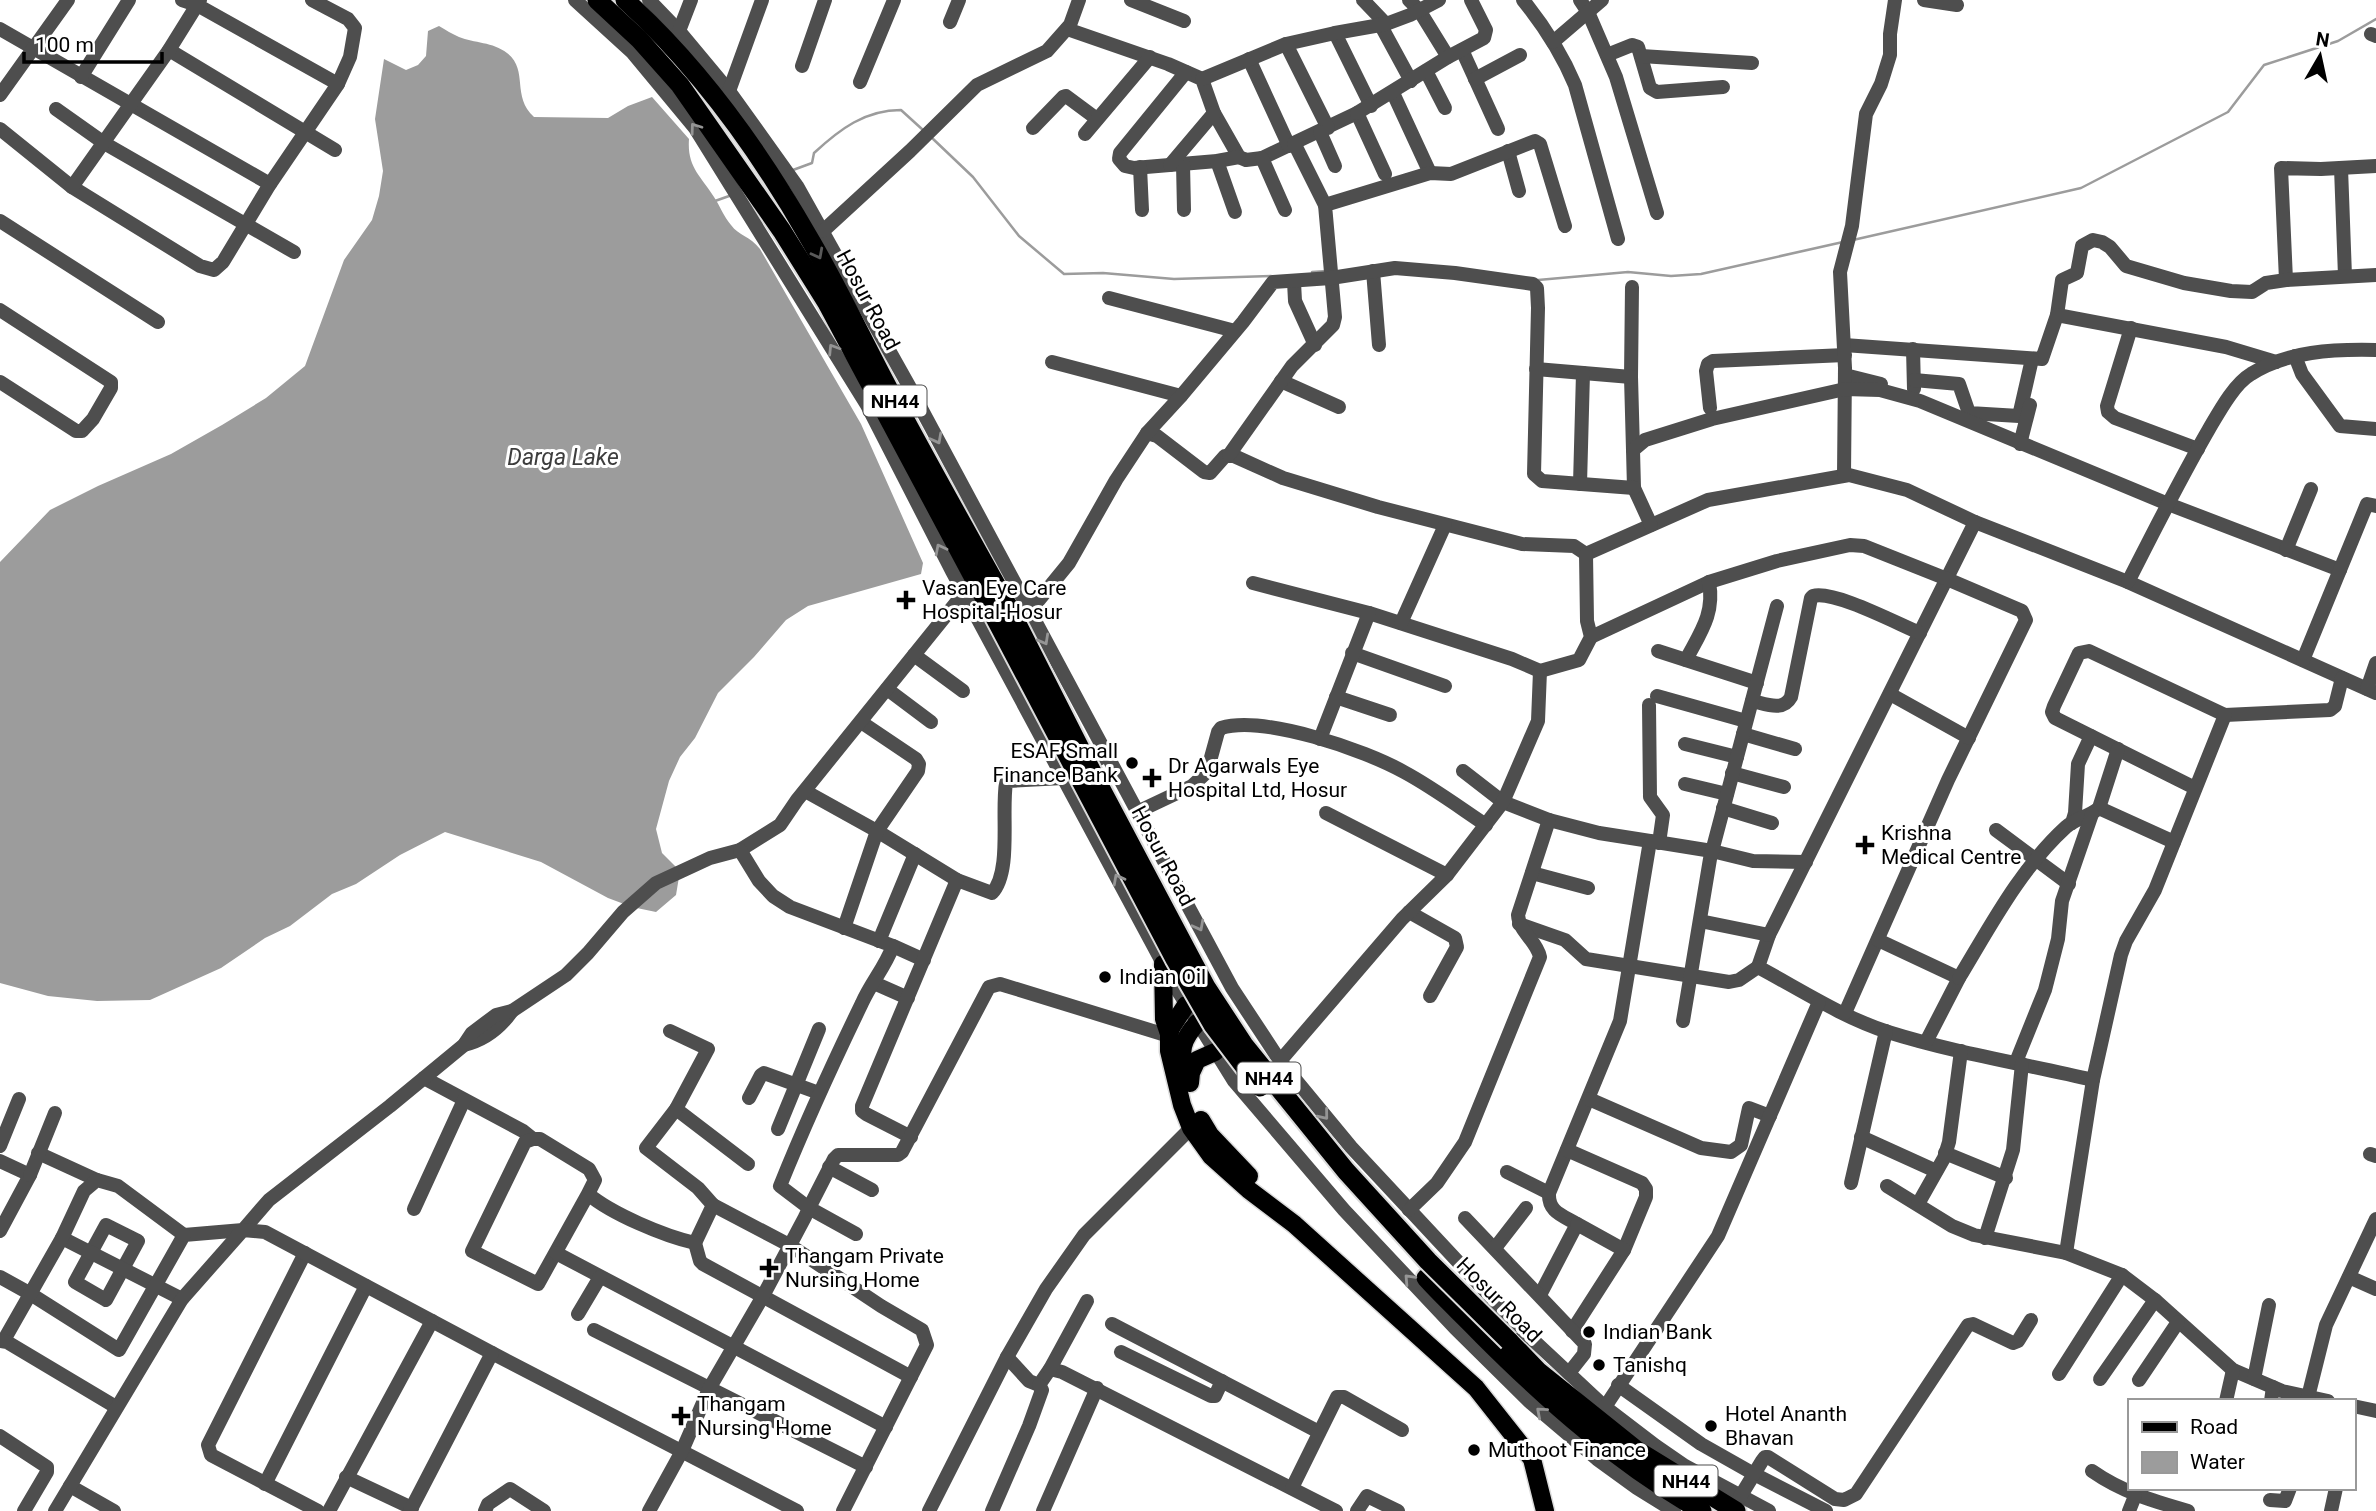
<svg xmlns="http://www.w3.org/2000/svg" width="2376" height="1511" font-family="Roboto,sans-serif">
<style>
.water{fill:#9c9c9c}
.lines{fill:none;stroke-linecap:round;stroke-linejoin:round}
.stream{stroke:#9c9c9c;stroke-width:2.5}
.major-casing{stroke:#dbdbdb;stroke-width:21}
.highway-casing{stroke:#dbdbdb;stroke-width:23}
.minor{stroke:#4e4e4e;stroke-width:14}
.major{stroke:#000;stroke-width:18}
.highway{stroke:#000;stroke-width:19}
.highway-bridge-casing{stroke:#dbdbdb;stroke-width:23;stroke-linecap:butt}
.highway-bridge{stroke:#000;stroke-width:19}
.oneway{stroke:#959595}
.oneway2{stroke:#595959}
.poi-dot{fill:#000;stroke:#fff;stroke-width:2.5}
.labels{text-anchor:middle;stroke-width:6;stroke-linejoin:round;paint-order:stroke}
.shield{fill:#fff;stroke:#4c4c4c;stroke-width:2}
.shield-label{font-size:19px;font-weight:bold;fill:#000}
.street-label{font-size:21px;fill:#000;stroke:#fff}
.poi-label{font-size:21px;fill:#000;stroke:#fff;text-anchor:start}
.water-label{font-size:23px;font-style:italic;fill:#3d3d3d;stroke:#fff}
</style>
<rect width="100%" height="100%" fill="#fff"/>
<path class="water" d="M439,26c7,4 13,8 20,11 15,6 34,5 48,16 22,17 4,43 27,64l74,1 20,-12 24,-9 37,42c-2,28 11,36 25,58 6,9 10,20 17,28 8,11 19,11 29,24l101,175 62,139 -2,11 -113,32 -22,14 -32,37 -36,36 -23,45 -15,19 -11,24 -13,48 6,24 18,18 -4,24 -20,17 -24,-5 -24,-9 -67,-36 -96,-30 -45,23 -44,29 -24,10 -42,32 -25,12 -44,30 -71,32 -53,1 -49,-5 -48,-13v-421l50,-52 48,-24 73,-32 51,-29 44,-27 39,-32 39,-106 28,-40 7,-24 4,-25 -8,-52 9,-60 22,11 12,-5 8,-9 2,-25z"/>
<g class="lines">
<g class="stream">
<path d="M931,137l42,40 46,59 45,38 39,-1 71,6 97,-3"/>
<path d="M793,170l19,-7 2,-10c26,-24 51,-43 87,-43l22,20"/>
<path d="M715,201l17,-6"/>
<path d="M1853,240l228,-52 147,-76 36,-47 74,-24 38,-22"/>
<path d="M1312,272l15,-1"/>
<path d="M1538,280l90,-8 43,4 30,-2 142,-32"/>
</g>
<g class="major-casing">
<g id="major">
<path d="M1163,964l1,55 5,15"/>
<path d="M1186,1005l-15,23 -2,8v15l13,54 9,23 20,28 38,34 45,34 182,164 56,71 13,52"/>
<path d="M1185,1074c-5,-24 -4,-33 12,-51"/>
<path d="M1190,1083l1,-10 6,-13 18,-8"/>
<path d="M1201,1120l9,15 39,41"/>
</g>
</g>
<g class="highway-casing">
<g id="highway">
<path d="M597,0l42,39 41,46 102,146 45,72 165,309"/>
<path d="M625,0c74,67 135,152 184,238 29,49 53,101 79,150 39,74 80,146 120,218"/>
<path d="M1426,1278c18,20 38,38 56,57 66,66 138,130 220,176"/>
<path d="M1509,1341l30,31 96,77 101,62"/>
</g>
</g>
<g class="minor">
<path d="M312,0l36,19 7,9 -5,29 -12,27"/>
<path d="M575,0l57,52 63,76 172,277 85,166 223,415 59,95 110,129 111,118 76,75 66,56 40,29 37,23"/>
<path d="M649,0l30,31 50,60 68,95 112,200 323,602 48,73 71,86 165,177 89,83 51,39 29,20 84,45"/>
<path d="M1131,0l53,21"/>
<path d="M1363,0l23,24"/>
<path d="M1409,0l10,10 29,47"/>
<path d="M1523,0c21,26 39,54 52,85l43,154"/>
<path d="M1580,0l8,12 28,65 41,136"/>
<path d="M1924,0l33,5"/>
<path d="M950,22l9,-22"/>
<path d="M1380,24l31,57"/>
<path d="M0,29l270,155"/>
<path d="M1067,29l101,35 34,15 12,34 25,44 7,3 16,-2 95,-45 28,61"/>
<path d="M679,31l12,-31"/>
<path d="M1335,33l36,73"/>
<path d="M2371,34l5,2"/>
<path d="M1553,42l49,-42"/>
<path d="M1286,44l42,84"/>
<path d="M169,50l166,100"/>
<path d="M1462,50l36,79"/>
<path d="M1607,55l25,-10 6,2 12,41 7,4 66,-5"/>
<path d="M1641,56l111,7"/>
<path d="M1249,59l40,87"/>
<path d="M802,66l23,-66"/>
<path d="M1426,71l19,37"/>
<path d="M1186,72l-66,81 -1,6 6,7 9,2 83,-7 22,-4"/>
<path d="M81,77l48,-77"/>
<path d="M1202,79l84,-35 49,-11 51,-9 24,-9 29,-15"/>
<path d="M1475,79l45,-24"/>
<path d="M860,82l34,-82"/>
<path d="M729,91l33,-91"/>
<path d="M1393,93l37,80"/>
<path d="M0,95l68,-95"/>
<path d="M56,109l48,34 190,109"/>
<path d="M1357,113l91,-56 36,-19 2,-8 -15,-30"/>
<path d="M1033,128l30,-31 3,-1 31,23"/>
<path d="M0,129l72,58 128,79 14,4 9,-8 47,-78 68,-100 -141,-79 3,-5"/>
<path d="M1320,132l15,34"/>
<path d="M1085,134l65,-77"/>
<path d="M1294,143l31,62"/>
<path d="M1508,151l11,40"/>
<path d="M1262,158l23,52"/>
<path d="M1217,161l18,51"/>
<path d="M1183,164l1,46"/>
<path d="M1170,165l44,-52"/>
<path d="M1140,167l2,43"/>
<path d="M2341,168l4,108"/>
<path d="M72,187l97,-137 28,-45 -15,-5"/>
<path d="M0,221l158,101"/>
<path d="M823,231l87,-80 67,-66 70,-34 23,-26 9,-25"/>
<path d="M1373,271l6,74"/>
<path d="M2286,280l-5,-112 40,1 55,-3"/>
<path d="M1294,282l1,19 20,44"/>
<path d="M1632,287l-1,90 2,73"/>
<path d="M1109,298l126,33"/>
<path d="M0,310l111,72v6l-18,31 -11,12h-6l-76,-49"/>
<path d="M2057,315l5,-35 15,-7 5,-27 11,-6 9,2 8,5 16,19 58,17 47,8 21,1 14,-9 20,-3 90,-5"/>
<path d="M2131,328l-24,78 1,6 7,6 83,31"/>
<path d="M1844,345l198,14 15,-44 169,32 50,15"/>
<path d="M1913,349l1,40"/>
<path d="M2295,356l7,18 38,52 36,3"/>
<path d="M1052,362l129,34"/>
<path d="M1536,369l95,8"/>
<path d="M1845,375l36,9"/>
<path d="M1914,380l45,4 10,29 50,3 13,-57"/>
<path d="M1281,381l58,26"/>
<path d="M1710,408l-4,-37 2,-7 5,-3 132,-6"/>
<path d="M1147,433l10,3 47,36 6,1 15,-17h9l49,22 95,29 144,37 52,2 12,8 122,-54 141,-25 58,15 68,32 153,60 248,111"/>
<path d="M2020,444l10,-39"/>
<path d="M1229,455l63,-89 41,-41 2,-8 -10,-112 105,-32 21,1 84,-33 5,3 25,82"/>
<path d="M1844,475l1,-107 -5,-96 12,-46 14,-112 15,-30 9,-29v-21l5,-34"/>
<path d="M1580,484l3,-111"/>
<path d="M1975,522l-206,413 -11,32c43,23 84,50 130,65 67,21 137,32 205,48"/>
<path d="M1651,525l-17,-37 -1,-38 12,-10 67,-21 133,-30 35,1 40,11 248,103 172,66"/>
<path d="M2286,550l25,-61"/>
<path d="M2128,582c26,-51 52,-103 81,-153 10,-17 25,-45 42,-55 36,-23 83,-25 125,-24"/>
<path d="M1253,583l116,30 143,46 28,12 39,-11 12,-23 -4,-16 -1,-67"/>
<path d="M1029,612l40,-49 47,-83 31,-47 34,-37 62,-74 30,-40 58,-4 64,-10 60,5 78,11 4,4 1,20 -4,166 8,7 92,7"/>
<path d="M1401,623l44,-98"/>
<path d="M1591,637l118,-55 68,-21 73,-16 14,1 83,33 75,32 4,9 -78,160 -103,233"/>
<path d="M1658,651l99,32"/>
<path d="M1352,653l93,33"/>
<path d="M914,655l49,36"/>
<path d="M1686,660c14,-27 29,-46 23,-78"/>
<path d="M2303,660l64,-156 9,2"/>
<path d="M887,689l44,33"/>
<path d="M2367,689l9,-26"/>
<path d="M1890,694l79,44"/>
<path d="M1657,696l89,25"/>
<path d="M1336,697l54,18"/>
<path d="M1752,701c14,3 31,11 39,-4l20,-99 2,-2c21,-6 85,28 107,37"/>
<path d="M1649,705l1,92 13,18 -4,28"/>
<path d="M1743,734l52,15"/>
<path d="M1320,739l49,-126"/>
<path d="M1685,744l52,13"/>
<path d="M1463,771l40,31 46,18 50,13 51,8 -30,180 -71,172c-1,19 13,22 28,31l-37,71"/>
<path d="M1732,773l52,14"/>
<path d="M1685,784l42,10"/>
<path d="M2195,788l-140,-70 -3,-6 2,-6 25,-53 10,-2 136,64 105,-5 5,-4 7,-28"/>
<path d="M805,791l72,40 80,49 35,13c20,-21 9,-81 14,-110l3,-2 54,-3 43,-23"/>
<path d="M1723,808l49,15"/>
<path d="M2099,808l75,34"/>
<path d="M1137,812l55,-26 15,-14 11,-40 3,-4c43,-13 144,22 183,44 28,15 55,35 82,53"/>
<path d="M1326,813l121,62"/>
<path d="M2072,823l3,-10 3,-49 13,-28"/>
<path d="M1996,830l73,54"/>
<path d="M1650,841l62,10 41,10 53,1"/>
<path d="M1532,873l56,15"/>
<path d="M1409,912l46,26 2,9 -27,49"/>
<path d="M1700,921l69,14"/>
<path d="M1519,924l46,16 21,19 143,23 10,-2 19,-13"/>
<path d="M844,928l33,-97 41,-60 1,-7 -3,-5 -55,-37"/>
<path d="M1878,940l81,38 -33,64"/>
<path d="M879,941l36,-87"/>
<path d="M893,946l31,14"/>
<path d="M1959,978c32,-53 61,-109 107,-151 10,-9 23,-10 33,-19l19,-59"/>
<path d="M874,983l34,15"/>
<path d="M1683,1021l27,-162 67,-253"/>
<path d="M464,1045c21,-5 36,-17 48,-34"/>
<path d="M1280,1061l122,-142 45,-44 56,-73 35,-81 2,-50"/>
<path d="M2016,1062l29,-72 13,-51 4,-38 30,-87"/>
<path d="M424,1078l99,53 10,8"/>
<path d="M749,1098l12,-23 3,-2 55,20"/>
<path d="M1589,1099l112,49 30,4 10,-7 8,-37 21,8"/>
<path d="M676,1109l72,55"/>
<path d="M778,1129l41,-100"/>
<path d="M911,1137l-45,-23 -4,-3v-5l95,-226"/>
<path d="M1861,1137l75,34"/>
<path d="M0,1146l19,-47"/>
<path d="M1567,1150l75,33 4,6v8l-22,53 -52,81"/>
<path d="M38,1153l59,27"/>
<path d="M1945,1153l61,25"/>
<path d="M2370,1154l6,2"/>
<path d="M0,1161l30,14 -30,56"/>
<path d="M829,1167l43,23"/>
<path d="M1507,1172l42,21"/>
<path d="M30,1175l25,-62"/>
<path d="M1851,1183l35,-152"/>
<path d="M1887,1186l65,40 22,9 92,18 56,22 33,25 78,70 49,21 46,10"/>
<path d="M588,1194l-50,90 -66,-33 53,-109 8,-3h7l49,30 6,11 -7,14c24,20 76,42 107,49l18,-38 -15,-17 -52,-40 30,-39 32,-60 -38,-18"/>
<path d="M1918,1204l26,-46 5,-16 12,-91"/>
<path d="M713,1205l78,41 90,60 41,24 5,15 -84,166"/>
<path d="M414,1209l50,-109"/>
<path d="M1409,1210l28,-27 28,-41 75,-185c-3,-16 -21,-25 -22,-42l31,-95"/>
<path d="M1465,1218l120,126 -1,10 -15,19"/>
<path d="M1577,1224l47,26"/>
<path d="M106,1225l32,16 -32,59 -31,-18z"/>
<path d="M856,1234l-47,-26 25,-49 4,-4h60l4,-3 87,-165 11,-3 169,52"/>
<path d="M62,1238l120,61"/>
<path d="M1985,1238l28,-88 9,-86"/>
<path d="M695,1243l5,18 3,3 208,113"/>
<path d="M1495,1248l31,-40"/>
<path d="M305,1253l-97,192 3,10 107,56"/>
<path d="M556,1253l330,174"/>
<path d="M2066,1253l27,-173 28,-125 5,-14 29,-51 70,-175"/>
<path d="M0,1277l29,16 90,57 65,-115 59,-5 26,-30 121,-94 74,-61 8,-12 24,-18 16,-4 54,-36 22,-22 35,-41 33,-29 54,-25 30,-8 40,-25 17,-25 167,-207"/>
<path d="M2349,1277l27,12"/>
<path d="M578,1314l22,-37"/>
<path d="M1112,1324l207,108"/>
<path d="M594,1330l272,137"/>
<path d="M4,1340l58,-102 22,-47 13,-11 21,6 66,49"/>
<path d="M0,1341l7,1 109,65"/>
<path d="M1121,1352l90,44h4l7,-15"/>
<path d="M1007,1357l22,24 10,4 11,-16 12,3 274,139"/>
<path d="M1050,1369l37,-68"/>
<path d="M2059,1374l63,-99"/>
<path d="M2100,1379l55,-79"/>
<path d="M2254,1379l15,-74"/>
<path d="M2139,1380l39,-58"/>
<path d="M1618,1385l83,59 53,30 72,37"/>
<path d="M2226,1401l7,-31"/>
<path d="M2271,1401l2,-14"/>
<path d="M2307,1401l19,-76 50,-106"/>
<path d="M2353,1406l23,5"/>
<path d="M1605,1407l113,-171 101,-234"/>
<path d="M0,1436l47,31v5l-23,39"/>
<path d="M2092,1471c30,21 61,30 96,40"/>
<path d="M346,1477l66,31"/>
<path d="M265,1484l101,-198"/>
<path d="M70,1486l44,25"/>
<path d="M1292,1488l45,-91h7l58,33"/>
<path d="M1740,1497l22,-36 3,-4h3l67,42 9,1 12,-6 112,-169 5,-1 40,19 5,-2 13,-21"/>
<path d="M2270,1500l15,1 5,-13"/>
<path d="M55,1511l127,-212 61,-69 22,2 227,121 305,158"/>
<path d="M329,1511l103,-190"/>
<path d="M410,1511l82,-158"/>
<path d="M485,1511l3,-7 22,-15 34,22"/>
<path d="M649,1511l33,-60 27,-62 54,-93 42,-79 4,-9 -29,-22c25,-62 53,-123 82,-183 9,-20 23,-36 31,-57l-103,-39 -17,-11 -14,-15 -19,-31"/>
<path d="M929,1511l78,-154 39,-68 38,-54 114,-114"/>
<path d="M992,1511l37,-85 13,-36 -3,-5"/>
<path d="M1043,1511l54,-123"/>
<path d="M1357,1511l10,-15 31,15"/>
<path d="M2129,1511l6,-15"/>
<path d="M2331,1511l5,-23"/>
</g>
<use href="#major" class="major"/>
<use href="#highway" class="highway"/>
<g class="highway-bridge-casing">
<g id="highway-bridge">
<path d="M1008,606l83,164 115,217 38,58 102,126 82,90 81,80"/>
<path d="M992,612l183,347 38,66 47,62"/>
</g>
</g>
<use href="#highway-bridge" class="highway-bridge"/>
</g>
<defs><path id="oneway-chevron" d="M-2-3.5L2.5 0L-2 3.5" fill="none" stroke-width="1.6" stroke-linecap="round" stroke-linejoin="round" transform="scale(1.75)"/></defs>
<g class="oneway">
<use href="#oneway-chevron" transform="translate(695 128) rotate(-126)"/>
<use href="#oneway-chevron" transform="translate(833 349) rotate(-122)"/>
<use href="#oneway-chevron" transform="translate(937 439) rotate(62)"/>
<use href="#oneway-chevron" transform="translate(940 549) rotate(-117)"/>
<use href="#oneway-chevron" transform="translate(1044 640) rotate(61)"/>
<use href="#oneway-chevron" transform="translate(1118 879) rotate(-118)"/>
<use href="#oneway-chevron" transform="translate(1199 926) rotate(62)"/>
<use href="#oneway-chevron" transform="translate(1324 1115) rotate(51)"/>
<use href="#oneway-chevron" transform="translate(1409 1279) rotate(-133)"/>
<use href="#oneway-chevron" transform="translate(1541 1412) rotate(-139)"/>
</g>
<use class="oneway2" href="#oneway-chevron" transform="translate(818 254) rotate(62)"/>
<g class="poi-dot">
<path d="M902.5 589.5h7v7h7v7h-7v7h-7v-7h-7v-7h7z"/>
<circle cx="1132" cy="763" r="7"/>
<path d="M1148.5 767.5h7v7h7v7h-7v7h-7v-7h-7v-7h7z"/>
<path d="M1861.5 834.5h7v7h7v7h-7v7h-7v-7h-7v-7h7z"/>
<circle cx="1105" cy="977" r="7"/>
<path d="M765.5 1257.5h7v7h7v7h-7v7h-7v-7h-7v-7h7z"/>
<circle cx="1589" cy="1332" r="7"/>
<circle cx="1599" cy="1365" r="7"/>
<path d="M677.5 1405.5h7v7h7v7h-7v7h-7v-7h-7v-7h7z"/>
<circle cx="1711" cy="1426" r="7"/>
<circle cx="1474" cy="1450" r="7"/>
</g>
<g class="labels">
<g class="shield">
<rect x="863.5" y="385.5" width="63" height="31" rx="5"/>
<rect x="1237.5" y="1062.5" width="63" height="31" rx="5"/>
<rect x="1654.5" y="1465.5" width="63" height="31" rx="5"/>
</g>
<g class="shield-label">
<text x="895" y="408">NH44</text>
<text x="1269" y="1085">NH44</text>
<text x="1686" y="1488">NH44</text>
</g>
<g class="street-label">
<text transform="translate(868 300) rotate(62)" y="7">Hosur Road</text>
<text transform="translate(1163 856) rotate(62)" y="7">Hosur Road</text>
<text transform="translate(1499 1300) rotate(45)" y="7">Hosur Road</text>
</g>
<g class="poi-label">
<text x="922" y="595">Vasan Eye Care<tspan x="922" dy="24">Hospital-Hosur</tspan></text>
<text x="1118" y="758" text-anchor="end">ESAF Small<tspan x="1118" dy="24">Finance Bank</tspan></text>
<text x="1168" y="773">Dr Agarwals Eye<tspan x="1168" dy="24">Hospital Ltd, Hosur</tspan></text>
<text x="1881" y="840">Krishna<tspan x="1881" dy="24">Medical Centre</tspan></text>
<text x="1119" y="984">Indian Oil</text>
<text x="785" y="1263">Thangam Private<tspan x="785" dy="24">Nursing Home</tspan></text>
<text x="1603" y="1339">Indian Bank</text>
<text x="1613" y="1372">Tanishq</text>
<text x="697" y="1411">Thangam<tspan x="697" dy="24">Nursing Home</tspan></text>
<text x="1725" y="1421">Hotel Ananth<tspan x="1725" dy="24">Bhavan</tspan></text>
<text x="1488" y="1457">Muthoot Finance</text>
</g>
<g class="water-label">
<text x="563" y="465">Darga Lake</text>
</g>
</g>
<rect x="2128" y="1399" width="228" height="91" fill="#ffffff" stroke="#999999" stroke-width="2"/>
<rect x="2142" y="1422" width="35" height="10" fill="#000000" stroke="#999999" stroke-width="2"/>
<text x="2190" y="1434" font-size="21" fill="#000000">Road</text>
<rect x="2142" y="1452" width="35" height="21" fill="#9c9c9c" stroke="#999999" stroke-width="2"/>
<text x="2190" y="1469" font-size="21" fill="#000000">Water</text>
<g transform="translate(2320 56) rotate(9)" stroke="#ffffff" stroke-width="5" paint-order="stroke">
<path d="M0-5L12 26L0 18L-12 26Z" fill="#000000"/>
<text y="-10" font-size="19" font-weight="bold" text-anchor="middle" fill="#000000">N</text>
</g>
<path d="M24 52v10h138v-10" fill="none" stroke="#000000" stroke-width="3.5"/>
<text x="35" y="52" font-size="21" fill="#000000" stroke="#ffffff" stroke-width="5" paint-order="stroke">100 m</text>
</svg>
